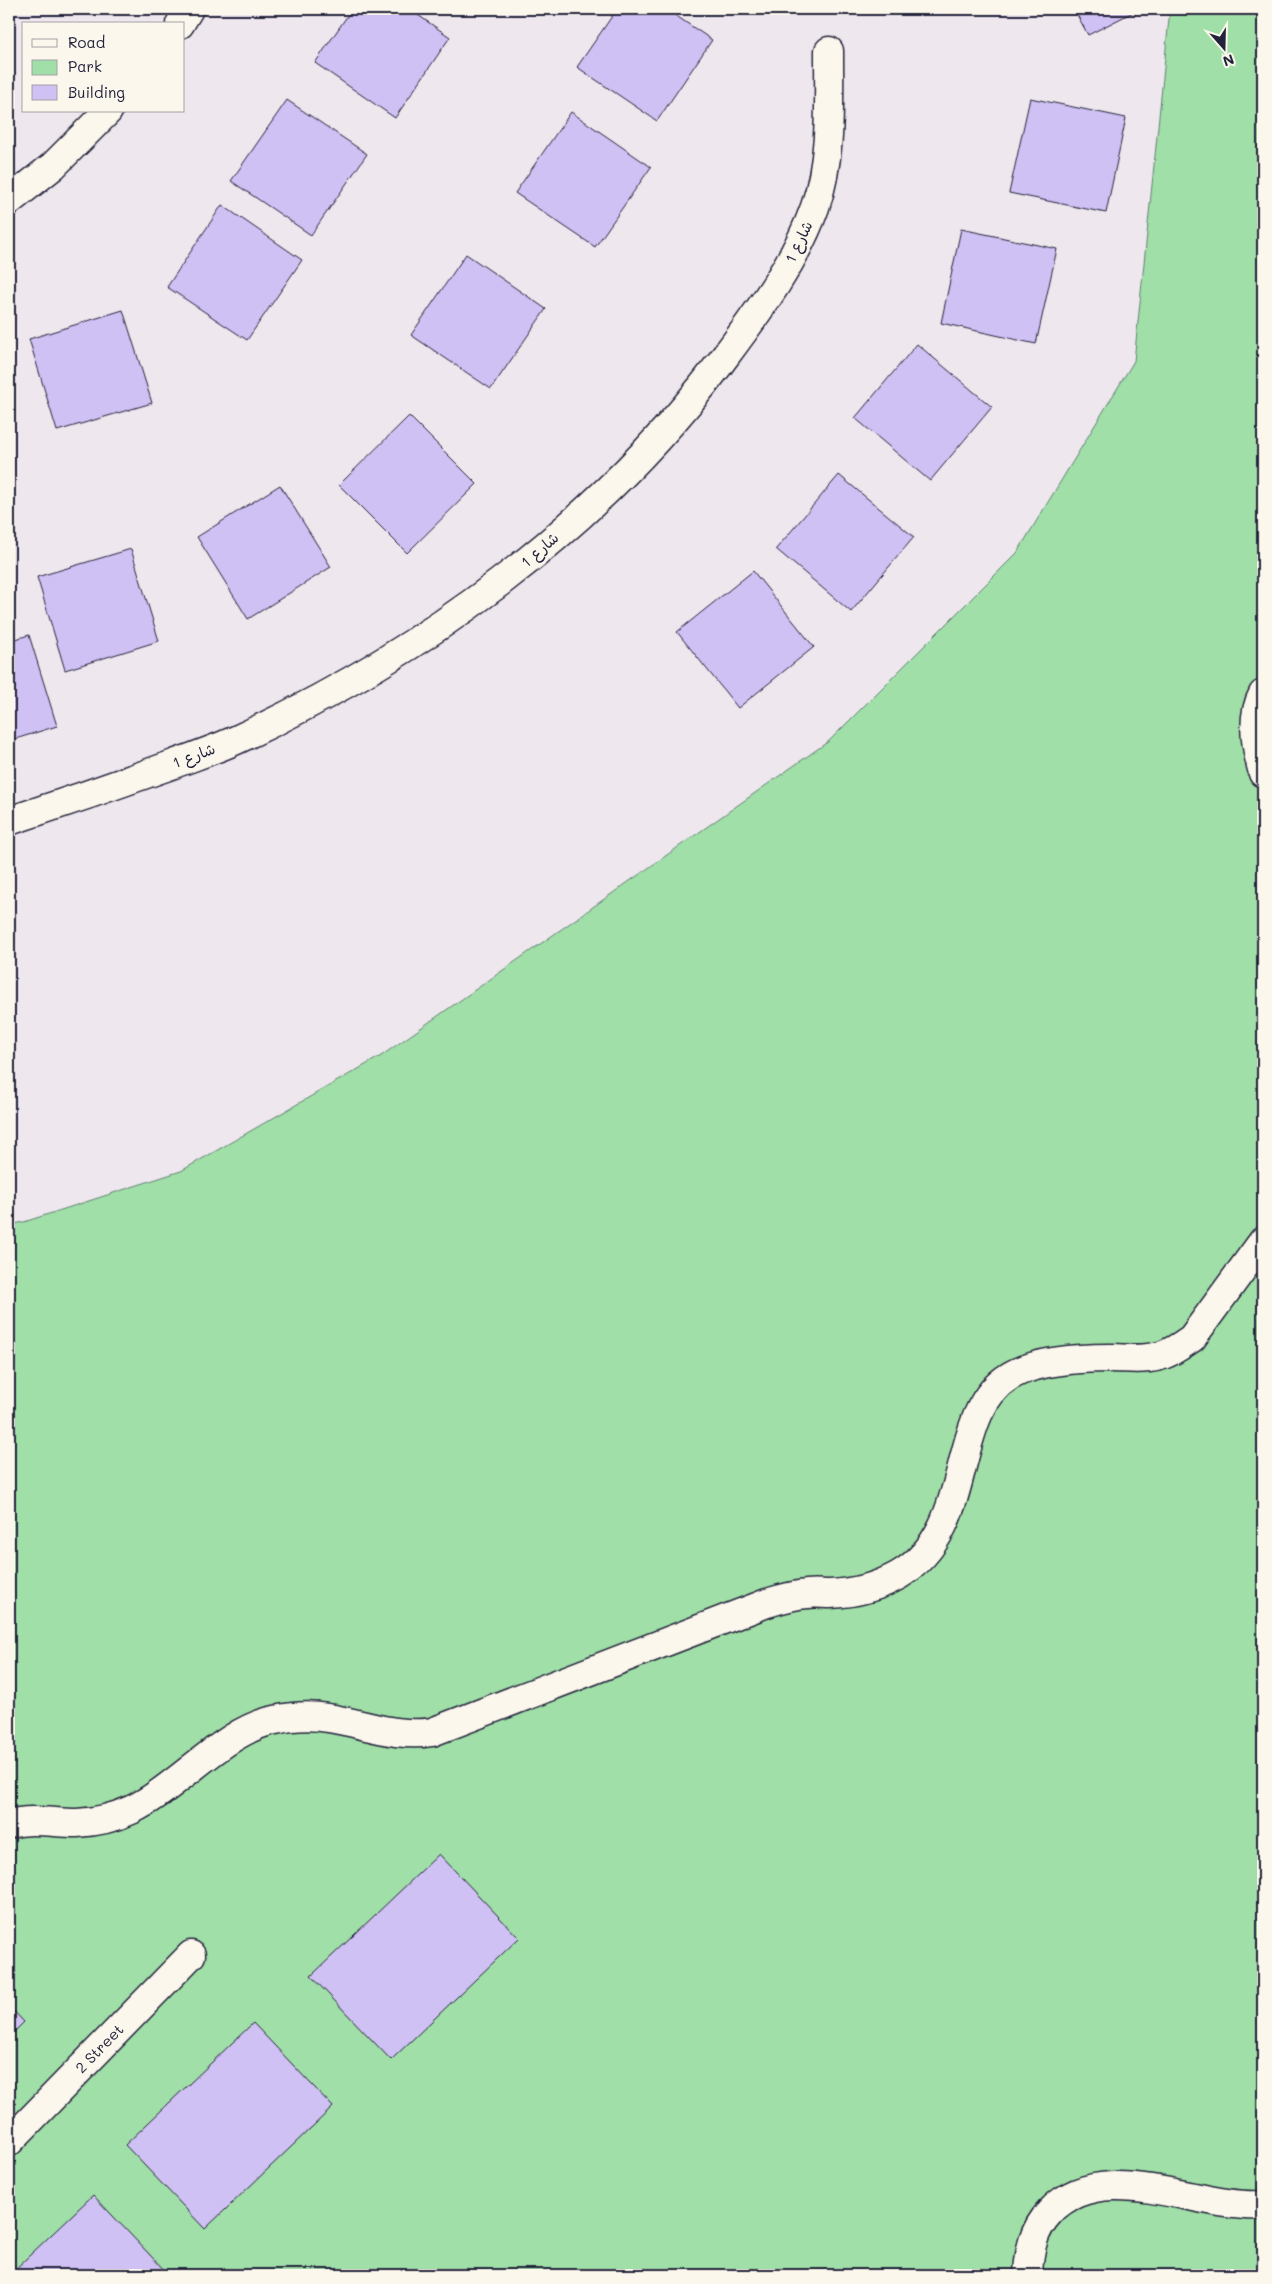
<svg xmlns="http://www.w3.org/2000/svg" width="1272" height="2284" font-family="Mali,'Playpen Sans Arabic',sans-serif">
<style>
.green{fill:#a0dfa8;stroke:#618072}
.building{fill:#cfc1f3;stroke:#22223b}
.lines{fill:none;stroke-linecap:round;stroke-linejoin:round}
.minor-casing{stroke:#22223b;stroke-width:31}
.minor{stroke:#fbf7ec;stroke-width:28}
.labels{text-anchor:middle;stroke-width:4;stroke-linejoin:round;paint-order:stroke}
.street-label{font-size:15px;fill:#22223b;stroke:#fbf7ec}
</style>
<rect width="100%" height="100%" fill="#eee7ee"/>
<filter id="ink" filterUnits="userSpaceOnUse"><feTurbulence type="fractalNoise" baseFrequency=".02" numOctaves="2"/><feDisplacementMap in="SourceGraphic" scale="10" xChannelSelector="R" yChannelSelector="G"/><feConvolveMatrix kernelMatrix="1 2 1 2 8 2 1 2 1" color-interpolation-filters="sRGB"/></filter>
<g filter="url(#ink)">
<path class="green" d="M1170,9h93v2266h-1254v-1050l15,-3 157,-51 200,-115 448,-315 188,-188 117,-192z"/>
<g class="building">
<path d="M352,9h57l41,28 -55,81 -80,-55z"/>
<path d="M617,9h49l46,31 -55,81 -80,-54z"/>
<path d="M1074,9h65l-51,26z"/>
<path d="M1030,98l96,20 -20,95 -97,-20z"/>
<path d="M287,100l80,54 -56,81 -80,-54z"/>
<path d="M571,112l80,55 -56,80 -80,-54z"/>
<path d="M222,205l80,55 -55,80 -80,-53z"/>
<path d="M961,229l96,20 -21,95 -95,-21z"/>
<path d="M466,254l80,55 -55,80 -80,-54z"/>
<path d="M123,310l29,93 -95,28 -28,-92z"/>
<path d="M917,344l75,63 -62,74 -75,-63z"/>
<path d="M409,416l68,68 -70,69 -68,-68z"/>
<path d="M839,475l75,62 -63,75 -75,-63z"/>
<path d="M280,485l51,82 -83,52 -51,-82z"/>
<path d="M131,549l28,92 -94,29 -28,-93z"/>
<path d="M753,571l61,76 -76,61 -61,-76z"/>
<path d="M29,635l28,91 -48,15v-100z"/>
<path d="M439,1854l80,84 -128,122 -80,-84z"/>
<path d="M9,2006l15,16 -15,15z"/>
<path d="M253,2023l80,84 -128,122 -80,-84z"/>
<path d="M93,2195l76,80h-160z"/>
</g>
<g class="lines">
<g class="minor-casing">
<g id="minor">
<path d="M180,24l9,-15"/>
<path d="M9,201l44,-35 55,-55"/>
<path d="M1263,694c-13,24 -7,54 0,79"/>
<path d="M9,821c55,-18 110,-37 165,-57 21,-8 42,-15 62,-24 186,-86 357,-210 482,-374 37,-50 76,-100 97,-159 17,-50 14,-104 14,-156"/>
<path d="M9,1824c23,-6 44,-1 68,-1 18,-1 37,-5 54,-13 48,-23 94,-81 144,-90 18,-4 35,-5 53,-2 35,5 68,20 104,14l335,-129c13,-4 26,-8 40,-9 8,-1 15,0 23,0 24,-1 48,-7 69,-19 79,-47 48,-161 111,-199 25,-15 71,-18 100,-18 17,0 36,3 53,-3 11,-4 19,-10 29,-17l71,-97"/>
<path id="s1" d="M9,2142l182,-187"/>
<path d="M1028,2275c1,-24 5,-45 22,-63 52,-57 149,-2 213,-7"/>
</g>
</g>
<use href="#minor" class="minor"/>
</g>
</g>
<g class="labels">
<g class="street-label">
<text transform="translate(799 242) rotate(-65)" y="5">شارع 1</text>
<text transform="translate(540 550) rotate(-41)" y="5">شارع 1</text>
<text transform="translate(194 756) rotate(-21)" y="5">شارع 1</text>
<text dy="5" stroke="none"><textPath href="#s1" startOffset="130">2 Street</textPath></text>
</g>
</g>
<rect width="1272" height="2284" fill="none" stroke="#fbf7ec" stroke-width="30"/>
<rect x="15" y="15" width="1242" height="2254" fill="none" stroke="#22223b" stroke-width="2" filter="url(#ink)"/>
<rect x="22" y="22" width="162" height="90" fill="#fbf7ec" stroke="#a4a2a5"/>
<rect x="32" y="39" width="25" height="8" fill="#fbf7ec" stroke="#a4a2a5"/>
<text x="68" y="48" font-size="15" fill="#22223b">Road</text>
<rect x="32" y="60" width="25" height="15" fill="#a0dfa8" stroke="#a4a2a5"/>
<text x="68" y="72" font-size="15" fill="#22223b">Park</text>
<rect x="32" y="85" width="25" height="15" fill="#cfc1f3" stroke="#a4a2a5"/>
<text x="68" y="98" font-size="15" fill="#22223b">Building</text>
<g transform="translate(1224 48) rotate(160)" stroke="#fbf7ec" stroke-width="4" paint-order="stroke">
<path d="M0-4L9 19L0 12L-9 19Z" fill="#22223b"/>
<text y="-8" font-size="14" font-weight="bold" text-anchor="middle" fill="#22223b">N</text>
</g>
</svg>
